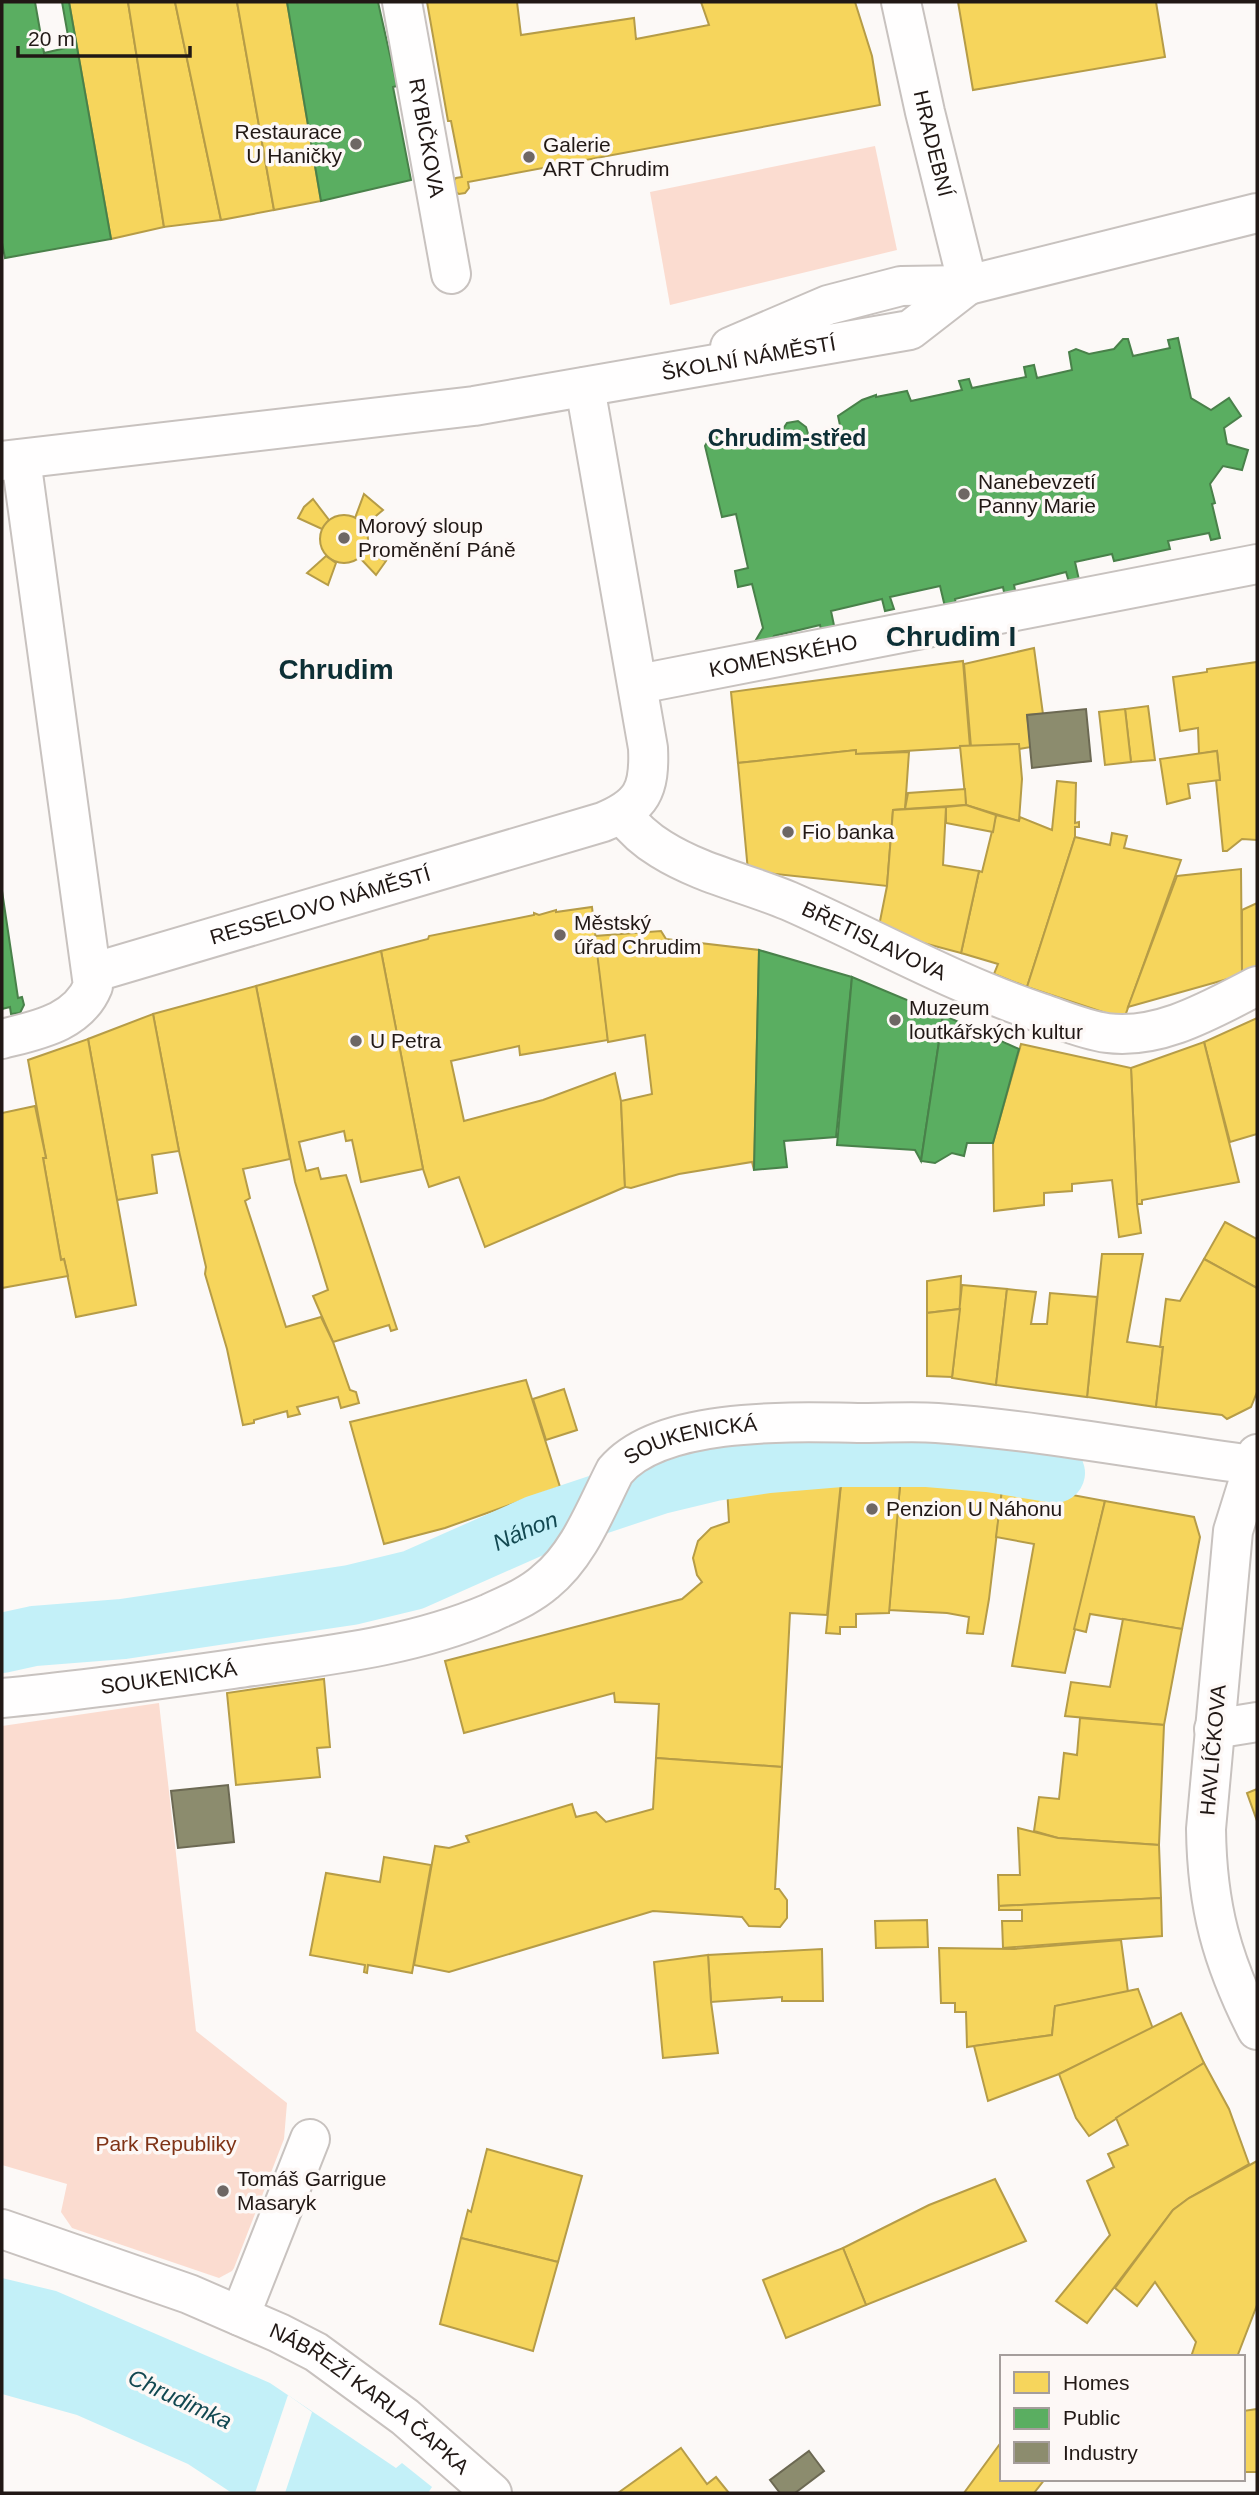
<svg xmlns="http://www.w3.org/2000/svg" width="1259" height="2495" font-family="Helvetica,sans-serif">
<style>
.green{fill:#fbdcd0}
.water{fill:#c3f0f8}
.pier{fill:#fcf9f7}
.homes{fill:#f6d55c;stroke:#b69c47;stroke-width:2}
.public{fill:#5aae61;stroke:#49814a;stroke-width:2}
.industry{fill:#8c8c6e;stroke:#6c6953;stroke-width:2}
.lines{fill:none;stroke-linecap:round;stroke-linejoin:round}
.canal{stroke:#c3f0f8;stroke-width:60}
.minor-casing{stroke:#c8c2bf;stroke-width:42}
.minor{stroke:#fffefe;stroke-width:38}
.poi-dot{fill:#6e6764;stroke:#fdf8f6;stroke-width:2.5}
.labels{text-anchor:middle;stroke-width:7;stroke-linejoin:round;paint-order:stroke}
.poi-label{font-size:21px;fill:#211815;stroke:#fdf8f6;text-anchor:start}
.street-label{font-size:21px;fill:#211815;stroke:#fdf8f6}
.park-label{font-size:21px;fill:#7f3316;stroke:#fdf8f6}
.neighbourhood-label{font-size:23px;font-weight:bold;fill:#0d2f35;stroke:#fdf8f6}
.water-label{font-size:23px;font-style:italic;fill:#124851;stroke:#fdf8f6}
.district-label{font-size:28px;font-weight:bold;fill:#0d2f35;stroke:#fdf8f6}
</style>
<rect width="100%" height="100%" fill="#fcf9f7"/>
<g class="green">
<path d="M875,146l22,104 -227,55 -20,-113z"/>
<path d="M159,1703l37,328 91,72 -3,36 -50,129 -2,3 -13,7 -147,-50 -11,-16 6,-28 -65,-19v-439z"/>
</g>
<path class="water" d="M2,2278l54,13 214,92 126,85 6,-5 30,24 -4,6h-196l-44,-29 -111,-49 -75,-21z"/>
<path class="pier" d="M288,2395l24,17 -27,81h-30z"/>
<g class="homes">
<path d="M69,2h59l36,225 -53,12z"/>
<path d="M128,2h47l46,218 -57,7z"/>
<path d="M175,2h62l37,208 -53,10z"/>
<path d="M237,2h50l34,199 -47,9z"/>
<path d="M427,2h90l4,33 113,-17 2,21 73,-14 -8,-23h154l17,54 8,49 -412,77 1,6 -4,5 -6,1 -6,-4 -1,-7 4,-5 6,-1 -11,-56h-3z"/>
<path d="M958,2h198l9,55 -192,33z"/>
<path d="M364,494l19,16 -19,16 -9,-8z"/>
<path d="M313,499l16,21 -7,9 -24,-11 6,-11z"/>
<circle cx="344" cy="539" r="24"/>
<path d="M365,551l21,10 -10,14 -17,-18z"/>
<path d="M326,556l10,7 -8,22 -21,-12z"/>
<path d="M1034,648l9,66 -16,1 4,32 -12,2v-5l-48,3 -7,-83z"/>
<path d="M963,661l7,86 -114,7v-4l-118,13 -7,-71z"/>
<path d="M1257,662v178l-15,-1 -15,12h-4l-7,-71h4l-3,-29 -18,3 -1,-26 -18,3 -7,-54 34,-5v-3z"/>
<path d="M1148,706l7,54 -24,2 -6,-53z"/>
<path d="M1125,709l6,53 -26,3 -6,-53z"/>
<path d="M1019,744l3,35 -3,42 -53,-16 -6,-59z"/>
<path d="M856,750v4l53,-2 -4,57 -12,1 -6,76 -139,-15 -10,-108z"/>
<path d="M1217,751l3,29 -32,4 2,14 -23,6 -7,-45z"/>
<path d="M1057,781l19,2 -1,40 4,-1v5h-4v10l-48,150 -33,-13 4,-10 -37,-11 18,-82 3,1 14,-57 23,6 1,-4 32,13z"/>
<path d="M965,789l1,16 -61,4 3,-16z"/>
<path d="M966,805l30,10 -3,17 -47,-9v-16z"/>
<path d="M946,807l-3,58 36,6 -18,82 -83,-22 9,-45 6,-76z"/>
<path d="M1112,833l15,3 -3,12 57,12 -57,159 -97,-32 48,-150 35,8z"/>
<path d="M1241,869l1,106 -114,32 49,-131z"/>
<path d="M1257,903v64l-15,8v-65z"/>
<path d="M592,907l16,133 -88,15 -1,-9 -68,15 13,60 79,-21 72,-27 6,28 4,86 -140,60 -26,-70 -30,10 -6,-18 -42,-218 47,-12 1,-3 105,-21v-2l5,2 17,-5v2z"/>
<path d="M661,931l5,8 93,11 -5,220 -2,-8 -73,12 -48,14 -6,-1 -4,-86 31,-7 -7,-59 -37,7 -13,-106z"/>
<path d="M381,951l42,218 -62,13 -9,-42 -6,1 -2,-10 -45,11 7,29 12,-3 3,11 25,-4 51,154 -6,2 -2,-6 -56,17 -20,-46 15,-6 -33,-108 -39,-196z"/>
<path d="M256,986l34,173 -47,10 7,29 -5,3 41,126 35,-10 12,25 17,48 6,2 3,11 -18,5 -3,-11 -41,10 3,7 -12,3 -1,-6 -33,9v3l-11,2 -16,-76 -22,-75 1,-7 -27,-116 -26,-137z"/>
<path d="M153,1014l26,137 -27,4 5,38 -40,7 -29,-161z"/>
<path d="M1257,1018v116l-27,8 -26,-100z"/>
<path d="M88,1039l48,266 -60,12 -12,-58 -3,1 -18,-102h3l-18,-98z"/>
<path d="M1204,1042l35,140 -97,18v4h-5l-6,-136z"/>
<path d="M1021,1044l110,24 6,136 4,29 -22,4 -7,-57 -40,4v7l-28,2v12l-50,6 -1,-68z"/>
<path d="M35,1106l11,52h-3l18,102 3,-1 4,17 -66,12v-175z"/>
<path d="M1225,1222l32,17v49l-53,-29z"/>
<path d="M1102,1254h41l-16,88 36,5 -7,60 -69,-10z"/>
<path d="M1204,1259l53,29v104l-6,15 -24,12 -5,-4 -66,-8 7,-60h-3l6,-48 14,2z"/>
<path d="M961,1276l-1,33 -33,4v-32z"/>
<path d="M962,1285l45,4 -11,96 -44,-7z"/>
<path d="M1007,1289l29,3 -5,32h16l3,-31 47,4 -10,100 -91,-12z"/>
<path d="M960,1309l-8,68 -25,-1v-63z"/>
<path d="M526,1380l34,107 -115,41 -61,16 -34,-122z"/>
<path d="M564,1389l13,41 -31,10 -13,-41z"/>
<path d="M901,1474l102,8 -14,117 -6,35 -16,-1 2,-16 -22,-4 -58,-3z"/>
<path d="M901,1474l-12,139 -33,1v13h-16v7l-14,-1 16,-158z"/>
<path d="M841,1482l-14,133 -37,-2 -8,154 -126,-9 3,-54 -44,-2 -1,-9 -150,40 -19,-72 237,-62 20,-17 -5,-7 -4,-17 5,-17 13,-13 18,-6 -2,-35z"/>
<path d="M1003,1482l102,19 -40,172 -53,-7 22,-122 -38,-7z"/>
<path d="M1105,1501l89,16 6,20 -18,92 -92,-15 -4,18 -12,-3z"/>
<path d="M1123,1619l59,10 -18,96 -99,-9 6,-34 39,5z"/>
<path d="M324,1679l6,68 -13,1 3,29 -84,8 -9,-92z"/>
<path d="M1080,1718l84,7 -5,120 -101,-7 -24,-7 5,-34 20,2 5,-46 13,2z"/>
<path d="M656,1758l126,9 -7,122h4l8,11v18l-7,9 -31,-1 -7,-9 -89,-6 -204,61 -35,-7 21,-119 14,2 20,-6 -3,-6 106,-32 4,13 20,-5 10,10 47,-13z"/>
<path d="M1257,1789v32l-10,-28z"/>
<path d="M1018,1828l40,10 101,7 2,53 -162,8 -1,-31h22z"/>
<path d="M384,1857l47,8 -19,108 -44,-8 -1,8 -3,-1 1,-7 -55,-10 16,-82 54,9z"/>
<path d="M1161,1898l1,38 -159,12 -1,-27h20v-11h-23v-4z"/>
<path d="M927,1920l1,27 -52,1 -1,-27z"/>
<path d="M1121,1940l7,52 -73,14 -3,29 -85,12 -1,-35h-11v-9h-14l-2,-55 75,1z"/>
<path d="M822,1949l1,52h-41v-4l-71,5 -3,-47z"/>
<path d="M708,1955l3,47 7,51 -55,5 -9,-96z"/>
<path d="M1138,1989l15,40 -94,45 -71,27 -14,-55 78,-11 3,-29z"/>
<path d="M1181,2013l23,50 -115,73 -13,-18 -17,-44z"/>
<path d="M1204,2063l25,46 20,55 -60,34 -16,12 -86,113 -31,-22 54,-66 -23,-54 27,-14 -6,-13 20,-9 -12,-27z"/>
<path d="M487,2149l95,27 -24,86 -97,-24 7,-28 3,2z"/>
<path d="M1257,2161v144l-20,52h-46l5,-15 -41,-60 -18,24 -22,-18 58,-78 16,-12z"/>
<path d="M995,2179l31,62 -160,64 -23,-57 86,-43z"/>
<path d="M461,2238l97,24 -25,89 -93,-27z"/>
<path d="M843,2248l23,57 -80,33 -23,-58z"/>
<path d="M1257,2409v63h-14v-61z"/>
<path d="M1002,2441v38h43l-11,14h-70z"/>
<path d="M681,2448l26,36 9,-7 13,16h-111z"/>
</g>
<g class="public">
<path d="M2,2h33l9,51 26,-6 -8,-45h7l42,237 -106,19 -3,-15z"/>
<path d="M287,2h91l19,84 -4,1 18,93 -90,21z"/>
<path d="M1178,338l13,60 20,12 18,-12 12,18 -17,12 3,16 21,6 -6,20 -19,-4 -13,18 5,19 -3,1 8,34 -9,2 -2,-7 -41,8 2,8 -56,12 -2,-7 -37,8 4,18 -10,2 -3,-10 -52,13 2,10 -11,2 -2,-10 -48,12 2,10 -11,2 -6,-25 -50,11 4,12 -9,2 -3,-12 -51,12 5,24 -13,4 -3,-14 -46,11 -10,16 -11,-7 10,-17 -11,-44 -14,3 -3,-16 13,-3 -12,-54 -14,3 -17,-71 7,-12 17,11 52,-13 6,-9 11,-2 8,6 3,10 32,-7 -3,-14 24,-16 14,-5v2l31,-6 4,10 51,-11 -3,-9 10,-2 3,9 54,-11 -2,-10 10,-2 3,13 35,-8 -3,-18 7,-3 13,5 25,-5 9,-10h5l5,17 37,-8 -2,-8z"/>
<path d="M2,891l16,107 4,-1 2,8 -4,8 -9,1 -1,-7 -8,2z"/>
<path d="M759,950l93,27 -16,160 -52,4 3,26 -33,3z"/>
<path d="M852,977l91,38 -22,146 -6,-11 -78,-5z"/>
<path d="M943,1015l76,34 -26,94h-26l-3,13 -12,-3 -17,10 -14,-2z"/>
</g>
<g class="industry">
<path d="M1086,709l5,52 -59,7 -5,-53z"/>
<path d="M228,1785l6,57 -56,6 -7,-57z"/>
<path d="M809,2451l15,20 -29,22h-15l-10,-13z"/>
</g>
<g class="lines">
<path class="canal" id="s1" d="M2,1643l32,-7 89,-7 228,-34 62,-15 124,-55 123,-41 54,-13 54,-8 72,-6h88l60,5 67,11"/>
<g class="minor-casing">
<g id="minor">
<path id="s2" d="M402,2l49,272"/>
<path id="s3" d="M901,2l24,110 43,173"/>
<path d="M730,347l98,-42 73,-19 67,-1 289,-72"/>
<path id="s4" d="M2,461l472,-55 436,-76 58,-45"/>
<path id="s5" d="M639,684l618,-120"/>
<path id="s6" d="M622,814c11,14 24,26 39,35 40,25 85,34 128,52 84,37 165,83 252,112 21,7 44,17 66,20 53,7 105,-24 150,-47"/>
<path id="s7" d="M92,973l511,-151c39,-16 47,-32 45,-74l-63,-361"/>
<path d="M2,1039c35,-9 76,-16 91,-53l-72,-527"/>
<path d="M1257,1454l-24,77 -27,298c1,78 16,132 51,201"/>
<path id="s8" d="M2,1698c77,-7 154,-18 231,-29 87,-13 175,-21 257,-56 19,-9 39,-17 55,-31 34,-27 51,-74 70,-111 46,-55 181,-49 248,-48 25,0 50,-2 74,0 106,8 211,28 315,42"/>
<path d="M1214,1729l43,-7"/>
<path id="s9" d="M2,2229l187,65 90,39 37,19 89,65 87,76"/>
<path d="M240,2316l70,-177"/>
</g>
</g>
<use href="#minor" class="minor"/>
</g>
<g class="poi-dot">
<circle cx="356" cy="144" r="7"/>
<circle cx="529" cy="157" r="7"/>
<circle cx="964" cy="494" r="7"/>
<circle cx="344" cy="538" r="7"/>
<circle cx="788" cy="832" r="7"/>
<circle cx="560" cy="935" r="7"/>
<circle cx="895" cy="1020" r="7"/>
<circle cx="356" cy="1041" r="7"/>
<circle cx="872" cy="1509" r="7"/>
<circle cx="223" cy="2191" r="7"/>
</g>
<g class="labels">
<g class="poi-label">
<text x="342" y="139" text-anchor="end">Restaurace<tspan x="342" dy="24">U Haničky</tspan></text>
<text x="543" y="152">Galerie<tspan x="543" dy="24">ART Chrudim</tspan></text>
<text x="978" y="489">Nanebevzetí<tspan x="978" dy="24">Panny Marie</tspan></text>
<text x="358" y="533">Morový sloup<tspan x="358" dy="24">Proměnění Páně</tspan></text>
<text x="802" y="839">Fio banka</text>
<text x="574" y="930">Městský<tspan x="574" dy="24">úřad Chrudim</tspan></text>
<text x="909" y="1015">Muzeum<tspan x="909" dy="24">loutkářských kultur</tspan></text>
<text x="370" y="1048">U Petra</text>
<text x="886" y="1516">Penzion U Náhonu</text>
<text x="237" y="2186">Tomáš Garrigue<tspan x="237" dy="24">Masaryk</tspan></text>
</g>
<g class="street-label">
<text dy="7" stroke="none"><textPath href="#s2" startOffset="138">RYBIČKOVA</textPath></text>
<text dy="7" stroke="none"><textPath href="#s3" startOffset="145">HRADEBNÍ</textPath></text>
<text dy="7" stroke="none"><textPath href="#s4" startOffset="754">ŠKOLNÍ NÁMĚSTÍ</textPath></text>
<text dy="7" stroke="none"><textPath href="#s5" startOffset="147">KOMENSKÉHO</textPath></text>
<text dy="7" stroke="none"><textPath href="#s7" startOffset="238">RESSELOVO NÁMĚSTÍ</textPath></text>
<text dy="7" stroke="none"><textPath href="#s6" startOffset="285">BŘETISLAVOVA</textPath></text>
<text dy="7" stroke="none"><textPath href="#s8" startOffset="777">SOUKENICKÁ</textPath></text>
<text dy="7" stroke="none"><textPath href="#s8" startOffset="168">SOUKENICKÁ</textPath></text>
<text transform="translate(1213 1750) rotate(-85)" y="7">HAVLÍČKOVA</text>
<text dy="7" stroke="none"><textPath href="#s9" startOffset="408">NÁBŘEŽÍ KARLA ČAPKA</textPath></text>
</g>
<g class="park-label">
<text x="166" y="2151">Park Republiky</text>
</g>
<g class="neighbourhood-label">
<text x="787" y="446">Chrudim-střed</text>
</g>
<g class="water-label">
<text dy="8" stroke="none"><textPath href="#s1" startOffset="539">Náhon</textPath></text>
<text transform="translate(180 2399) rotate(25)" y="8">Chrudimka</text>
</g>
<g class="district-label">
<text x="951" y="646">Chrudim I</text>
<text x="336" y="679">Chrudim</text>
</g>
</g>
<rect width="1259" height="2495" fill="none" stroke="#211815" stroke-width="7"/>
<rect x="1000" y="2355" width="245" height="126" fill="#fdf8f6" stroke="#a59e9c" stroke-width="2"/>
<rect x="1014" y="2372" width="35" height="21" fill="#f6d55c" stroke="#a59e9c" stroke-width="2"/>
<text x="1063" y="2390" font-size="21" fill="#211815">Homes</text>
<rect x="1014" y="2408" width="35" height="21" fill="#5aae61" stroke="#a59e9c" stroke-width="2"/>
<text x="1063" y="2425" font-size="21" fill="#211815">Public</text>
<rect x="1014" y="2442" width="35" height="21" fill="#8c8c6e" stroke="#a59e9c" stroke-width="2"/>
<text x="1063" y="2460" font-size="21" fill="#211815">Industry</text>
<path d="M18 46v10h172v-10" fill="none" stroke="#211815" stroke-width="3.5"/>
<text x="28" y="46" font-size="21" fill="#211815" stroke="#fdf8f6" stroke-width="5" paint-order="stroke">20 m</text>
</svg>
